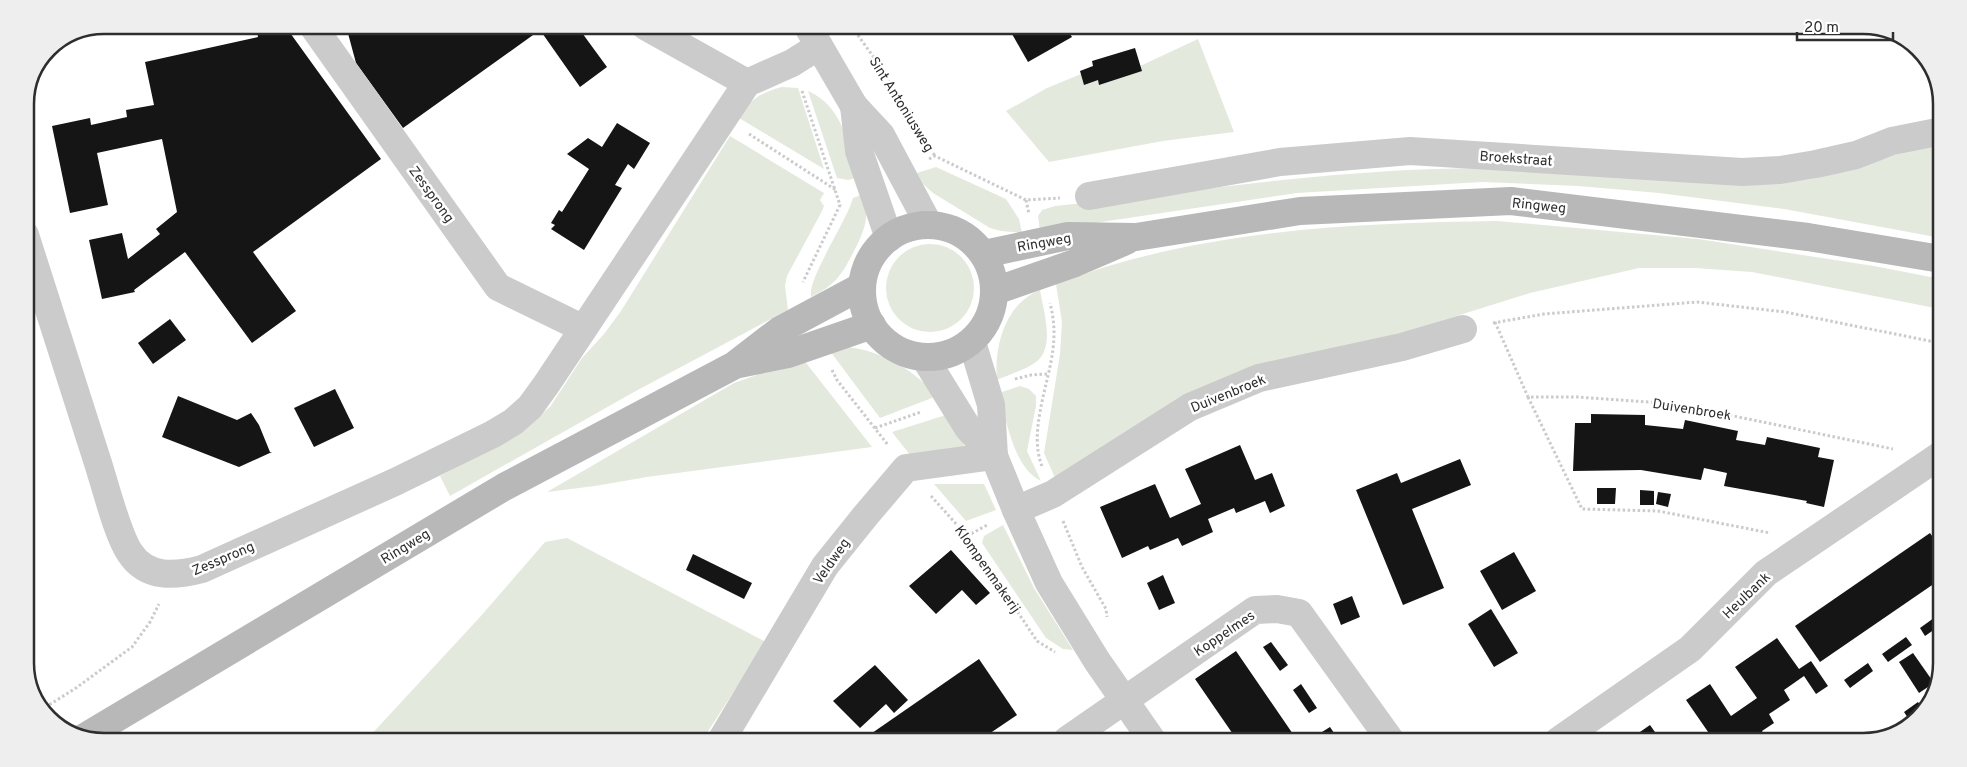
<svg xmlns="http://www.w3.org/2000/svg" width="1967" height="767" font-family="Overpass,sans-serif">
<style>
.green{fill:#e3eadd}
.building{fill:#151515}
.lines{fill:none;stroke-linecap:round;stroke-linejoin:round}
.path{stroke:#cbcbcb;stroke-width:3;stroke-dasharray:2.5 2.5;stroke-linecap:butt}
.minor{stroke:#cbcbcb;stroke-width:28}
.tertiary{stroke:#cbcbcb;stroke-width:28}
.secondary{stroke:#b8b8b8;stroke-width:28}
.labels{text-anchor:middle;stroke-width:5;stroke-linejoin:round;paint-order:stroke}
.street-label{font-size:14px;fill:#2e2e2e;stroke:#fff}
.rim{fill:none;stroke:#2e2e2e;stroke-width:2.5}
</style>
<rect width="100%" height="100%" fill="#fff"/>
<g class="green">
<path d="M1198,39l36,93 -71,9 -114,21 -43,-51 41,-23 39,-16 22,9z"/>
<path d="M782,87l16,1 26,81 -85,-51c10,-18 23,-26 43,-31z"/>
<path d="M808,91c35,15 40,54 51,86l-11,3 -11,-2z"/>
<path d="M730,136l94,57 -4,7 4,6 -2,5 -35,65 -2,10 3,24 -154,82 -184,104 -10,-20 72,-39 38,-30 32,-49 22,-24 17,-23z"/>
<path d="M1942,139l-1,99 -157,-29 -125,-16 -81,-7 -96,-4 -185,11 -257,38 -2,-15 4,-6 13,-4c127,-13 253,-33 380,-37 85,-3 172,5 256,9 42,3 85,8 126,0 42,-9 84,-26 125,-39z"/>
<path d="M936,167l70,32 13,20 3,14 -21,-2 -11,-3 -57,-35 -10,-9 -6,-11z"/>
<path d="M864,194c6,24 0,38 -11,59 -12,23 -18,32 -42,44 -4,-18 35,-74 42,-99z"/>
<path d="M1498,221l200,18 176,27 67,13 -1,30 -188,-37 -57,-4h-56l-109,25 -166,52 -308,135 -12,-27 16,-99 2,-32 -6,-38c140,-54 294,-61 442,-63z"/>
<circle cx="930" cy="288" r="44"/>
<path d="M1040,290c3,19 16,58 -4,72 -11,8 -26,12 -39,18 -3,-34 8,-76 43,-90z"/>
<path d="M847,347c34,3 68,24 90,49l-57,22 -50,-67z"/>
<path d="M803,359l69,88 -225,30 -52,9 -48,6 187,-109z"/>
<path d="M1020,386l9,3 7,7v10l-9,45 14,30c-27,-12 -35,-62 -42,-88z"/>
<path d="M949,414l17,35 -52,11 -22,-28z"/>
<path d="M934,484h50l12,26 -30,11z"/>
<path d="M1003,525l31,63 39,62 -10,-1 -17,-11 -64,-95 2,-7z"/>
<path d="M567,538l199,104 -63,97 -335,-1 112,-121 65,-75z"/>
</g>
<g class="building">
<path d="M256,25h36l-4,5 93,129 -128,93 43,59 -44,32 -67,-91 -51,38 1,2 -33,7 -13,-59 33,-7 6,26 32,-25 -4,-5 21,-17 -15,-73 -65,14 11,52 -38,8 -18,-87 38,-8 1,7 36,-8 -1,-7 28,-5 -9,-43 113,-25z"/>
<path d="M346,26h231l30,41 -27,20 -40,-57 -137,98 -47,-65z"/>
<path d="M1008,27h58l6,10 -44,25z"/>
<path d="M1135,48l7,23 -43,14 -1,-5 -14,5 -4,-14 13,-5 -1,-5z"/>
<path d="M617,123l33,20 -16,26 -6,-5 -13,21 7,3 -38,62 -33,-21 4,-4 -4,-2 8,-13 3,2 27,-43 -22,-15 21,-16 14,9z"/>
<path d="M170,319l16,21 -33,24 -15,-21z"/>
<path d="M335,389l19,39 -40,19 -20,-39z"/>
<path d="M178,396l59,24 14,-7 8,12 11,27h2l-33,15 -77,-30z"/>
<path d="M1591,414l54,1v10l38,4 2,-9 53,11 -2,9 29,5 2,-8 53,11 -2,9 16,3 -10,47 -18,-4 1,-2 -83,-15 3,-13 -23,-5 -3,12 -60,-10 -68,1 2,-48h16z"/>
<path d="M1240,445l15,35 17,-7 13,33 -15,7 -5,-12 -29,12 -2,-5 -26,11 5,13 -31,14 -4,-8 -28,12 -2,-4 -26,12 -22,-51 55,-23 15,34 31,-14 -16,-35z"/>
<path d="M1460,459l11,26 -59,24 32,79 -41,17 -47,-115 41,-17 4,10z"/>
<path d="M1597,488h19l-1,16h-18z"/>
<path d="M1640,490l14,1v14h-14z"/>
<path d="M1658,492l13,2 -3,13 -12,-3z"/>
<path d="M1930,533l9,13 -1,35 -118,81 -25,-36z"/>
<path d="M951,550l39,43 -14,12 -14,-15 -26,24 -27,-28z"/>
<path d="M1514,552l22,39 -34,19 -22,-39z"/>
<path d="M693,554l59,29 -8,16 -58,-29z"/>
<path d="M1163,575l12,28 -16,7 -12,-27z"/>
<path d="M1352,596l8,21 -19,8 -8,-21z"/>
<path d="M1491,609l27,44 -24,14 -26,-43z"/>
<path d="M1938,615v12l-13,9 -5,-8z"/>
<path d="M1906,637l6,8 -24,17 -6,-8z"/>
<path d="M1777,638l22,31 12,-8 17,25 -12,8 -12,-18 -20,14 6,10 -21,14 5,9 -12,8 3,6 -7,5h-10l-5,-7 -9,7h-19l-29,-42 24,-16 21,32 26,-18 -22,-31z"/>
<path d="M1271,642l17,23 -8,6 -17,-24z"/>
<path d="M1236,651l59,86 1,1 -4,3 -55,-1 -42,-61z"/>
<path d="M1913,653l21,30 -15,10 -20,-31z"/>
<path d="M979,659l38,56 -37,25h-118z"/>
<path d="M1868,663l5,8 -23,17 -6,-8z"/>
<path d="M875,665l33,35 -14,13 -8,-9 -26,24 -27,-27z"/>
<path d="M1301,684l16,24 -8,5 -16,-23z"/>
<path d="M1937,690l-7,9 -2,-3z"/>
<path d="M1918,702l5,7 -12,17 -25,8 22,-16 -4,-6z"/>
<path d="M1650,725l12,17 -35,-1z"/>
<path d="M1330,727l8,12 1,2h-12l-5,-9z"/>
</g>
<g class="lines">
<g class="path">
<path d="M852,27l23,32 60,97"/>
<path d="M802,91l38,114 -37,77"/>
<path d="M749,134l87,56"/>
<path d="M929,159l6,-3 91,44 34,-2"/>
<path d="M1026,200l3,14"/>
<path d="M1495,322l33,75h49l99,7 217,45"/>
<path d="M1493,323l51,-9 153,-12 88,10 155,31"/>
<path d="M832,370l5,10 51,65"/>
<path d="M1015,379l16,-4 16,-1"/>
<path d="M1528,397l54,112 76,2 112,22"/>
<path d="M875,428l46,-16"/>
<path d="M1042,466c-14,-34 7,-82 11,-117 2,-17 1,-30 -3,-46"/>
<path d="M931,496l36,40 70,105 18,11"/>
<path d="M1063,521l19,46 24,42 1,8"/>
<path d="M967,536l22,-12"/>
<path d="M41,710l35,-22 56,-41 18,-25 9,-18"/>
</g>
<g class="minor">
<path d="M312,25l186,262 84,41"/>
<path d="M645,26l102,57"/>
<path d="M1089,196l191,-34 130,-11 332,21 38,-2 36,-6 40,-9 36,-14 50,-10"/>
<path d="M25,235c24,75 48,150 72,225 8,24 20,74 33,93 17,26 46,23 72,16l193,-87 98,-48 20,-12 17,-15 16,-22 201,-302 45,-20 27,-17"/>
<path d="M972,342l19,63 3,51 22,54 33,73 48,78 55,79"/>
<path d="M924,357l44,71 26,28"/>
<path d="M1016,510l37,-16 137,-87 69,-29 143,-31 61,-18"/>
<path d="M722,739l103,-173 41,-51 40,-47 88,-12"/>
<path d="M1067,740l188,-130 22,-1 22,4 92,128"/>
<path d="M1558,741l132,-92 76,-76 173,-117"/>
</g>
<g class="tertiary">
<path d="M808,27l46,79 27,29 48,90"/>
<path d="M854,106l5,45 30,87"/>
</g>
<g class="secondary">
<circle cx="928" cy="291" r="66"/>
<path d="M984,254l84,-18 68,1 164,-26 211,-10 297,36 133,22"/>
<path d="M995,291l80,-28 51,-22"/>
<path d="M739,364l49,-10 84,-29"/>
<path d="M83,738l421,-251 229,-121 47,-36 82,-44"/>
</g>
</g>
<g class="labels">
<g class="street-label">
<text transform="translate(902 104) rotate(58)" y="5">Sint Antoniusweg</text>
<text transform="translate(1516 158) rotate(4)" y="5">Broekstraat</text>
<text transform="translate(432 194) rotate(54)" y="5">Zessprong</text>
<text transform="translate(1539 205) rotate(6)" y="5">Ringweg</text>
<text transform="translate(1044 242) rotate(-10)" y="5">Ringweg</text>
<text transform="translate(1228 393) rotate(-22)" y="5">Duivenbroek</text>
<text transform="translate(1692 409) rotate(9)" y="5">Duivenbroek</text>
<text transform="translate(405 546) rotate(-31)" y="5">Ringweg</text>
<text transform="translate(223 558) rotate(-23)" y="5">Zessprong</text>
<text transform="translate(831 561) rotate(-55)" y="5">Veldweg</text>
<text transform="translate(988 569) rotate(55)" y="5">Klompenmakerij</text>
<text transform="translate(1746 595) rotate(-44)" y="5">Heulbank</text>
<text transform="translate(1224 633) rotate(-34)" y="5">Koppelmes</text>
</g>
</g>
<path d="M0 0H1967V767H0ZM104 34H1863A70 70 0 0 1 1933 104V663A70 70 0 0 1 1863 733H104A70 70 0 0 1 34 663V104A70 70 0 0 1 104 34Z" fill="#eee" fill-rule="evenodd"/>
<path class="rim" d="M104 34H1863A70 70 0 0 1 1933 104V663A70 70 0 0 1 1863 733H104A70 70 0 0 1 34 663V104A70 70 0 0 1 104 34Z"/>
<path d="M1797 32v8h96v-8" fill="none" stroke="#2e2e2e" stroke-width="2.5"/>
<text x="1804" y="32" font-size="15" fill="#2e2e2e" stroke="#ffffff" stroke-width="4" paint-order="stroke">20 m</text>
</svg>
